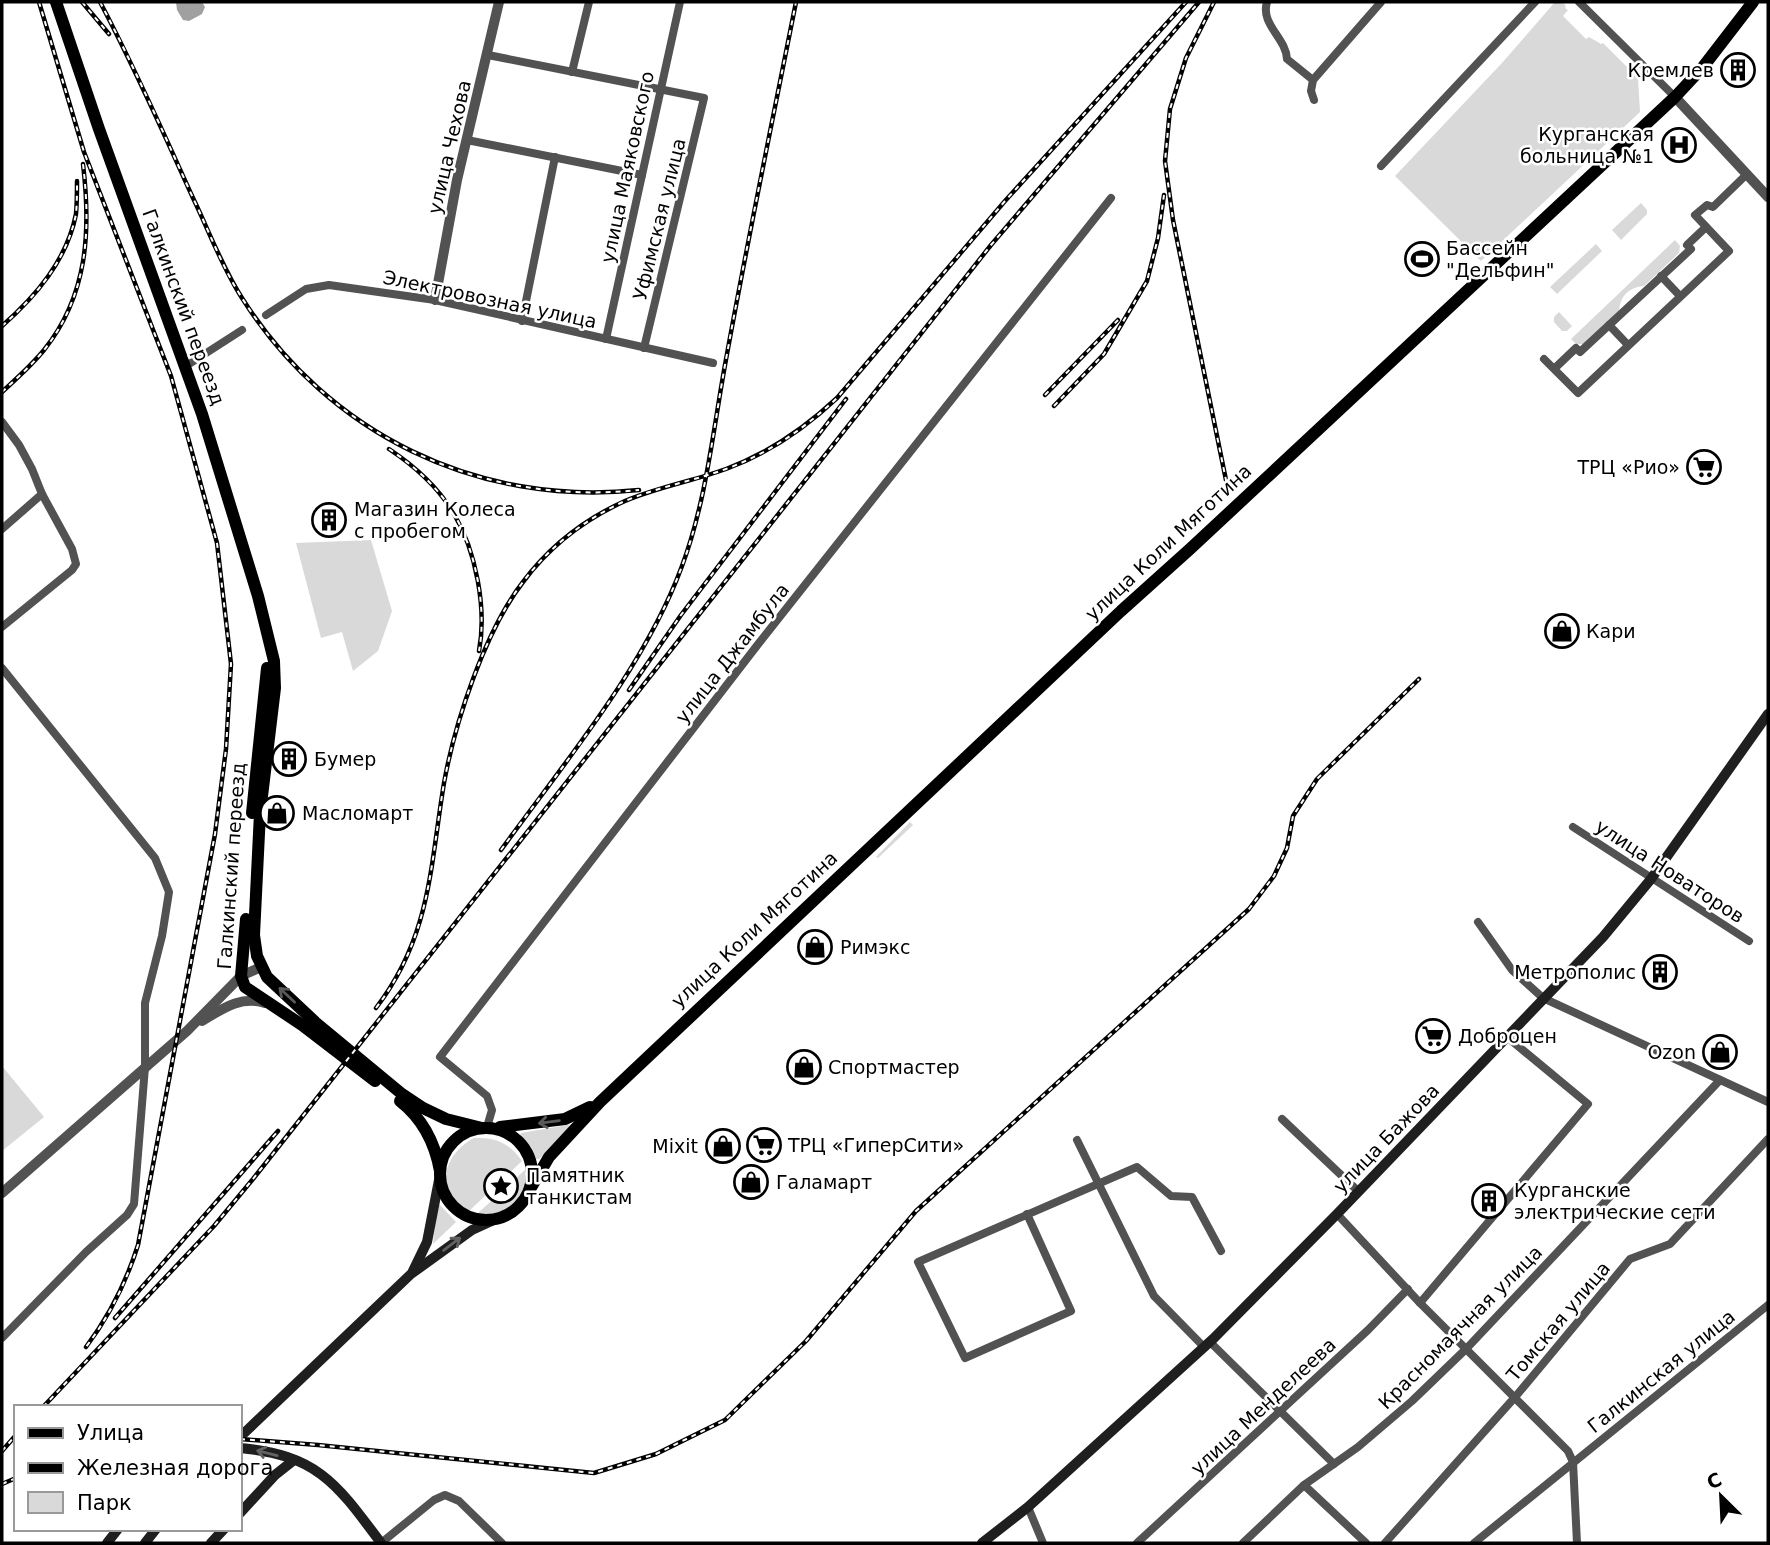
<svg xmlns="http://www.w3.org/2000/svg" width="1770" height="1545" font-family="'DejaVu Sans',sans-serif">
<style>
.green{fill:#d9d9d9}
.water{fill:#a0a0a0}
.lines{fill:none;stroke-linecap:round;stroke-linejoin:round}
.minor{stroke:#525252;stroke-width:8}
.tertiary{stroke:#525252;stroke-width:10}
.secondary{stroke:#1f1f1f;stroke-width:10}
.primary{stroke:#000;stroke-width:12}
.rail-casing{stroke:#000;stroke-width:4.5}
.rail{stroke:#fff;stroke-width:2;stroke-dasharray:5;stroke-linecap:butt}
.oneway{stroke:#595959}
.oneway2{stroke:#626262}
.labels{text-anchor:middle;stroke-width:5;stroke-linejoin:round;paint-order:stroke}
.poi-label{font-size:19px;fill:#000;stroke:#fff;text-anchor:start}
.street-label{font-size:19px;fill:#000;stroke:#fff}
</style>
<rect width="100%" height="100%" fill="#fff"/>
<g class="green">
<path d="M1555,2h7l4,4 -1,2 3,2 -5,6 23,23 3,-2 12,7 2,-1 35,35 2,34 -159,149 -86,-85 107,-113z"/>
<path d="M1641,203l6,7v4l-26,26 -9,-10z"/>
<path d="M1675,240l5,6 -1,7 -35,33c-15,1 -24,10 -25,25l-35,33h-8l-5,-5z"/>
<path d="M1596,244l6,7 -45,43 -7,-7z"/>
<path d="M1559,312l13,14 -5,5h-5l-8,-9v-5z"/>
<path d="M371,540l21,71 -14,40 -25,20 -11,-39 -21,6 -25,-95z"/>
<path d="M910,822l3,3 -35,33 -2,-1z"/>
<path d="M2,1066l42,51 -42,34z"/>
<path d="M573,1124l2,2 -36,33h-3l-4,-11 -12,-13 1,-2z"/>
<path d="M474,1138c22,-1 35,5 48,23l-55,52c-33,-21 -25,-58 7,-75z"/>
<path d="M527,1168c3,30 -21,49 -50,46z"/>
<path d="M437,1205h3l16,17 -23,22z"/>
</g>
<path class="water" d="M176,2h26l3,5 -3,7 -13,7 -6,-1 -6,-10z"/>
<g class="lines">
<g class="minor">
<path d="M1267,2c-7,22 19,36 20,57l26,21"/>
<path d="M1579,2l96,95"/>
<path d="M488,55l216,43 -60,250"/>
<path d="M572,72l17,-70"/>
<path d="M1314,100l-3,-9 2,-11 68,-78"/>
<path d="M467,140l175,35"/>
<path d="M1381,166l154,-164"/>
<path d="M1661,276l19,20"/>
<path d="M266,315l40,-26 23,-4 106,15 278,63"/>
<path d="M522,321l33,-164"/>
<path d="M1609,325l19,20"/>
<path d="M606,339l74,-337"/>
<path d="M1544,359l34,34 151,-142 -34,-36 12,-10 6,2 34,-33"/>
<path d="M186,366l56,-36"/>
<path d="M1555,368l21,-20 4,4 111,-103 -4,-4 19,-18"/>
<path d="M2,422l17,23 13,24 10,25 30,55 4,15 -4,6 -70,57"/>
<path d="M2,529l40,-35"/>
<path d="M2,668l153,190 14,34 -7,44 -17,67v64l-11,137 -7,11 -41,37 -84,86"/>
<path d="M1573,827l176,114"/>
<path d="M1478,922l34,48 31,28 225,104"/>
<path d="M1282,1119l76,72"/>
<path d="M487,1127l5,-17 -5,-14 -47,-39 319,-414 352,-445"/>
<path d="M1077,1140l77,156 50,51"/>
<path d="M1027,1214l44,97 -106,47 -47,-96 219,-95 34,29 21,1 29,54"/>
<path d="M1337,1214l83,89 148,148 5,11 4,81"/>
<path d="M1420,1303l168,-199 -81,-67"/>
<path d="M1210,1342l124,122"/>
<path d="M1304,1485l62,58"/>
<path d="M1028,1507l15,36"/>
<path d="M381,1543l53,-43 11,-5 14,6 43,42"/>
<path d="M1137,1543l231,-213 40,-41"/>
<path d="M1243,1543l61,-58 54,-38 54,-46 55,-53 253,-268"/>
<path d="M1385,1543l131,-147 114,-137 40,-15 98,-105"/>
<path d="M1474,1543l294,-238"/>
</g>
<g class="tertiary">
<path d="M1675,97l93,100"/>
<path d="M435,300l22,-120 42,-178"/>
<path d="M202,1021c20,-12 39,-26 63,-18"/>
<path d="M2,1193l185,-162 54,-55 20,-9"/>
</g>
<g class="secondary">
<path d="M413,1271l14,-29 12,-62"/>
<path d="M240,1437l171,-163 61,-44 24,-11"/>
<path d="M240,1448c78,7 97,36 141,95"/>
<path d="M240,1513l35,-38 19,-15"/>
<path d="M107,1543l11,-14"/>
<path d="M145,1543l11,-14"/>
<path d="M211,1543l13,-14"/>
<path d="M982,1543l46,-36 185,-168 124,-125 266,-277 48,-58 117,-165"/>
</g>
<g class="primary">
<path d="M56,2l43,127 103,285 56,182 16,65 1,27 -15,125 -6,122 3,21 10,21 48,45 87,72 21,14 23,11 36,9"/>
<path d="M252,813l15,-145"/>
<path d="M246,919l-5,57 4,11 57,38 73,56"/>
<path d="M400,1101c23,18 35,42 40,70"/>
<path d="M500,1127l65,-8 25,-12"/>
<circle cx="486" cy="1174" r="46"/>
<path d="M529,1191l20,-34 51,-55 521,-491 69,-62 485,-452 28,-30 50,-65"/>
</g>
<g class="rail-casing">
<g id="rail">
<path d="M39,2l45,150 87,224 46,167 14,121 -5,85 -11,85 -77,411c-12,38 -28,70 -52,102"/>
<path d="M82,2l27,32"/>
<path d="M100,2c34,64 63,130 93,196 16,33 29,69 49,100 86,136 236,209 397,192"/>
<path d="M1214,2l-28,56 -16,51 -5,52 8,59 54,265"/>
<path d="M2,326c34,-30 65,-66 74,-112 1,-11 1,-23 1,-33"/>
<path d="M2,392c14,-13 30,-27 42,-42 44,-55 47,-119 39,-186"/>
<path d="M1045,395l73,-75"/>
<path d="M1054,406l50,-52 43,-73 11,-43 6,-43"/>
<path d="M389,449c24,16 50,39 65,65 22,37 33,95 25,137"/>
<path d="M629,690l52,-75 165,-216"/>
<path d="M501,850c63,-87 144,-183 181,-284 24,-64 31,-135 43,-201 22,-122 47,-242 71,-363"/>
<path d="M376,1008c55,-72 54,-141 68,-225 11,-61 41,-152 79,-201 26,-35 62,-63 102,-81 33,-14 68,-20 101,-32 43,-16 78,-40 111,-71l168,-197 181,-199"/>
<path d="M115,1318l163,-187"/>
<path d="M43,1407l171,-181 39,-47 738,-934 208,-243"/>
<path d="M240,1439l78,6 276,28 62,-19 69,-34 81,-79 110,-130 333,-302 25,-33 13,-28 6,-32 24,-37 102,-100"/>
<path d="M2,1451l14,-16"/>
<path d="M2,1484l14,-6"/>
</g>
</g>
<use href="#rail" class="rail"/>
</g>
<defs><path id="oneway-shaft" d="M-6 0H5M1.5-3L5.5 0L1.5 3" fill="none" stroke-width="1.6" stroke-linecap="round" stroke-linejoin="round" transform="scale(1.75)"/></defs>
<g class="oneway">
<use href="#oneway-shaft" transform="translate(287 995) rotate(-137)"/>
<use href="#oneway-shaft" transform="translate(549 1122) rotate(172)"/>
</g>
<g class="oneway2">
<use href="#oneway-shaft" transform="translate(452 1244) rotate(-37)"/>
<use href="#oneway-shaft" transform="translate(267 1453) rotate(-166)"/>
</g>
<defs>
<g id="building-ring" transform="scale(1.75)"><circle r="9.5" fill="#fff" stroke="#000" stroke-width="1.5"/><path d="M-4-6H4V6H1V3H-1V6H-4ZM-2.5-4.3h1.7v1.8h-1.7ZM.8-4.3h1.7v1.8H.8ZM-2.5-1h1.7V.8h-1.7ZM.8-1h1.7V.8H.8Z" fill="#000"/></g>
<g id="hospital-ring" transform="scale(1.75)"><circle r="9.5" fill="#fff" stroke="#000" stroke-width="1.5"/><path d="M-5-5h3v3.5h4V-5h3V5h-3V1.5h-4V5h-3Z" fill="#000"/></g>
<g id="stadium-ring" transform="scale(1.75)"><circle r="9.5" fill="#fff" stroke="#000" stroke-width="1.5"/><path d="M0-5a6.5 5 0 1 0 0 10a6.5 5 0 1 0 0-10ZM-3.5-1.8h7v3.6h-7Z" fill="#000"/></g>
<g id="supermarket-ring" transform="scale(1.75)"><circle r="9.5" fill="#fff" stroke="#000" stroke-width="1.5"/><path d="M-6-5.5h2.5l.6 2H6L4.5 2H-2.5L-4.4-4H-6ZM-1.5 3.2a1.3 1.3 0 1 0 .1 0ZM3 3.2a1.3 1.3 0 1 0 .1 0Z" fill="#000"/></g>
<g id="shop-ring" transform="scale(1.75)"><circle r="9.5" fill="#fff" stroke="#000" stroke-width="1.5"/><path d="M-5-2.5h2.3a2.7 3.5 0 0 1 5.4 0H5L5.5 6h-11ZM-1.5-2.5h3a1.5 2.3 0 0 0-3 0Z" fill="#000"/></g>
<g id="sight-ring" transform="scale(1.75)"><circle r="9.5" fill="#fff" stroke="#000" stroke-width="1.5"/><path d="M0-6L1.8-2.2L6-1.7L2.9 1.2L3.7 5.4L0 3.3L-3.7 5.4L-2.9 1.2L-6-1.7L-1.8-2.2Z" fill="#000"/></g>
</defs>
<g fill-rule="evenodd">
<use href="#building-ring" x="1738" y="70"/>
<use href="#hospital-ring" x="1679" y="145"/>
<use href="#stadium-ring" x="1422" y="259"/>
<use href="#supermarket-ring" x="1704" y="467"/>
<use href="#building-ring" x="329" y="520"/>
<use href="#shop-ring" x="1562" y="631"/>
<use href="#building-ring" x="289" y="759"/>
<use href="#shop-ring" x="277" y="813"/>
<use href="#shop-ring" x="815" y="947"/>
<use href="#building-ring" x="1660" y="972"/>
<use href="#supermarket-ring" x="1433" y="1036"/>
<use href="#shop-ring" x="1720" y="1052"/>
<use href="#shop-ring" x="804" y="1067"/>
<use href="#supermarket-ring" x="764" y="1145"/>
<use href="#shop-ring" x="723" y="1146"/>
<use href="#shop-ring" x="751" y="1182"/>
<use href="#sight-ring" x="501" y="1186"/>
<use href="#building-ring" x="1489" y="1201"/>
</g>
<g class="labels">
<g class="poi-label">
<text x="1714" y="77" text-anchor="end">Кремлев</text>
<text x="1654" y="141" text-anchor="end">Курганская<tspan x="1654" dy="22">больница №1</tspan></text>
<text x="1446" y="255">Бассейн<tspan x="1446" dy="22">"Дельфин"</tspan></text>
<text x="1680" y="474" text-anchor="end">ТРЦ «Рио»</text>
<text x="354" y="516">Магазин Колеса<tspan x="354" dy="22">с пробегом</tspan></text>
<text x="1586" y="638">Кари</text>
<text x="314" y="766">Бумер</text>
<text x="302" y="820">Масломарт</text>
<text x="840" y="954">Римэкс</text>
<text x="1636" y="979" text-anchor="end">Метрополис</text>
<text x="1458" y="1043">Доброцен</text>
<text x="1696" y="1059" text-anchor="end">Ozon</text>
<text x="828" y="1074">Спортмастер</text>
<text x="788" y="1152">ТРЦ «ГиперСити»</text>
<text x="698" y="1153" text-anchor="end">Mixit</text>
<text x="526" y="1182">Памятник<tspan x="526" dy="22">танкистам</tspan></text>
<text x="776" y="1189">Галамарт</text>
<text x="1514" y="1197">Курганские<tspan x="1514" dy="22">электрические сети</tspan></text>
</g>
<g class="street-label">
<text transform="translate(449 147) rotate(-77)" y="7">улица Чехова</text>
<text transform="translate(627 167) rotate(-78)" y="7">улица Маяковского</text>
<text transform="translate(659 219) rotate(-76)" y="7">Уфимская улица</text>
<text transform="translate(490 299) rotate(12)" y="7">Электровозная улица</text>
<text transform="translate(184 307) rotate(70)" y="7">Галкинский переезд</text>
<text transform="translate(1168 542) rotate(-43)" y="7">улица Коли Мяготина</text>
<text transform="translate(732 653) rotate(-52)" y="7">улица Джамбула</text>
<text transform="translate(231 866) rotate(-86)" y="7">Галкинский переезд</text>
<text transform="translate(1670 871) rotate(33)" y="7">улица Новаторов</text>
<text transform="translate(754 929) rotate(-43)" y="7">улица Коли Мяготина</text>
<text transform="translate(1386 1138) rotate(-46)" y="7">улица Бажова</text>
<text transform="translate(1558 1321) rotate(-50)" y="7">Томская улица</text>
<text transform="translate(1460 1327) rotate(-45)" y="7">Красномаячная улица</text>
<text transform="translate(1661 1371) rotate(-39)" y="7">Галкинская улица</text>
<text transform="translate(1263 1406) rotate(-43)" y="7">улица Менделеева</text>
</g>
</g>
<rect width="1770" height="1545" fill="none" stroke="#000000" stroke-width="7"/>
<rect x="14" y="1405" width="228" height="126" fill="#ffffff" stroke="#999999" stroke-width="2"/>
<rect x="28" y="1428" width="35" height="10" fill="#000000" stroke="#999999" stroke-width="2"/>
<text x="77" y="1440" font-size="21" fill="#000000">Улица</text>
<rect x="28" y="1463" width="35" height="10" fill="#000000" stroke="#999999" stroke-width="2"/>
<text x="77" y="1475" font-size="21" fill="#000000">Железная дорога</text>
<rect x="28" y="1492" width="35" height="21" fill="#d9d9d9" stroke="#999999" stroke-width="2"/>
<text x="77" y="1510" font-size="21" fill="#000000">Парк</text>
<g transform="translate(1721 1496) rotate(336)" stroke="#ffffff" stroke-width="5" paint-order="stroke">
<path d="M0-5L12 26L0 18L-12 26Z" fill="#000000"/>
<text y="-10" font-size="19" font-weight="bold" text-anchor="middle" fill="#000000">С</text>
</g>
</svg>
